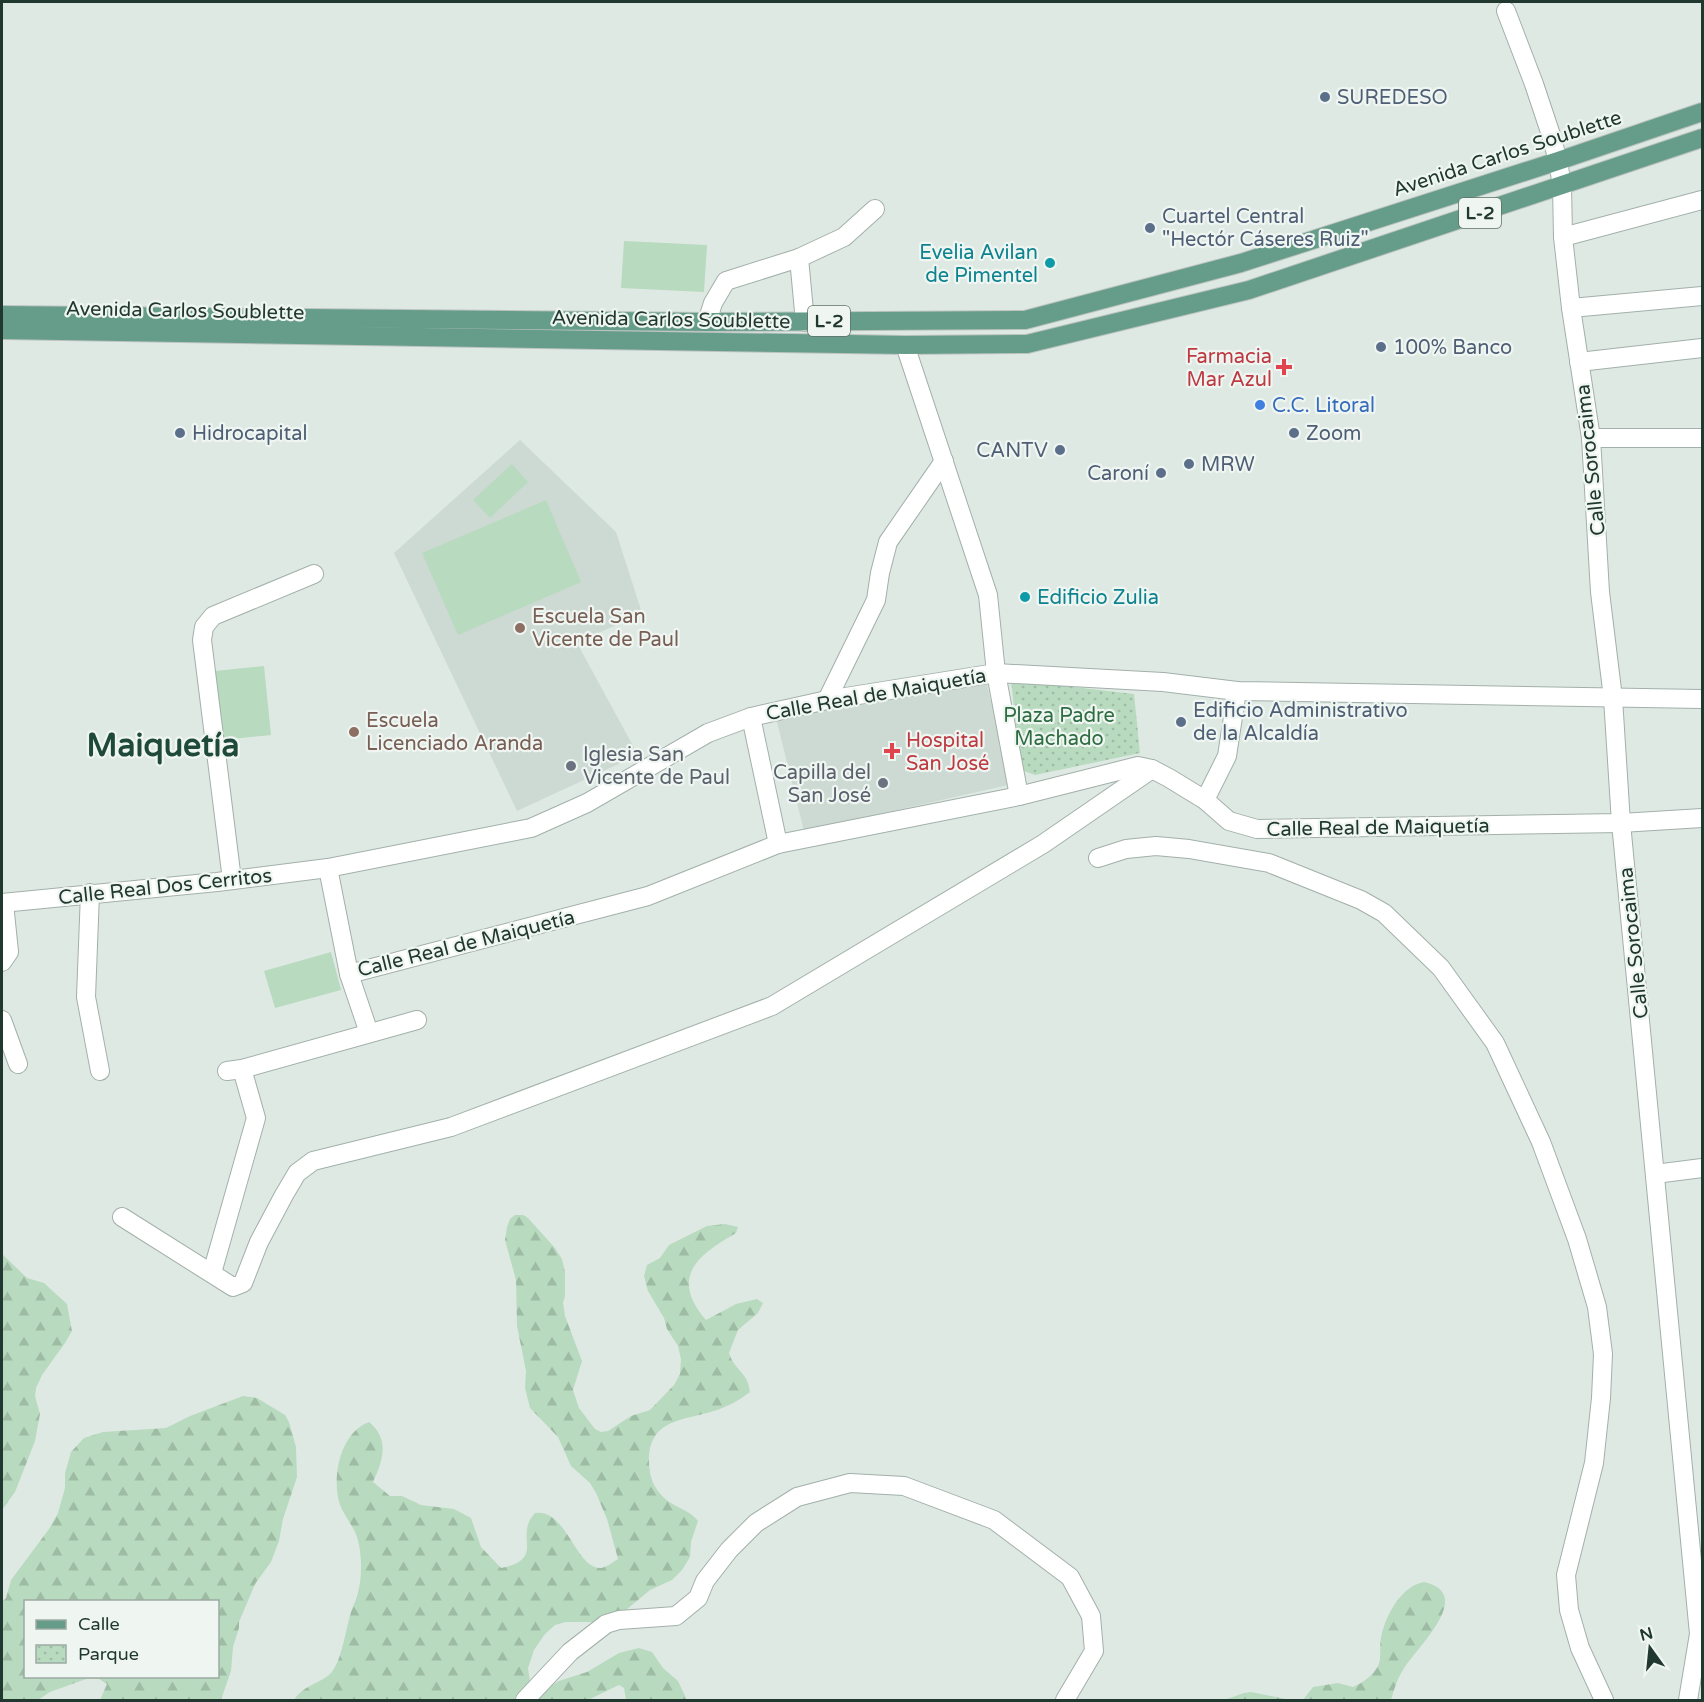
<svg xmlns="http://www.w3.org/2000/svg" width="1704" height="1702" font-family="'Varela Round',sans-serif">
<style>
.built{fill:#cdd9d3}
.grass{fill:#b8dabf}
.forest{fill:url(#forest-firs);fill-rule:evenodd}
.park{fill:url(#park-dots)}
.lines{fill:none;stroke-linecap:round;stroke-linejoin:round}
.street-casing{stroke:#a2b0aa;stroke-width:20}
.primary-casing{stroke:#bcc3c1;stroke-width:20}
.street{stroke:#fff;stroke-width:18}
.primary{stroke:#669d8a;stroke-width:18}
.service-dot{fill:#5c6f8a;stroke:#eff6f2;stroke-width:2}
.culture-dot{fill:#0f9aa8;stroke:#eff6f2;stroke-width:2}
.health-dot{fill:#e0444e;stroke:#eff6f2;stroke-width:2}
.shop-dot{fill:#3f7fe0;stroke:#eff6f2;stroke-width:2}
.education-dot{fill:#8d6e63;stroke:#eff6f2;stroke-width:2}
.worship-dot{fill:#6b7280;stroke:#eff6f2;stroke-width:2}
.labels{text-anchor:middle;stroke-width:4.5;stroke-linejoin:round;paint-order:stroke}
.shield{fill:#eff6f2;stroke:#5f716a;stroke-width:1.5}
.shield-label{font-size:18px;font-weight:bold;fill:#213830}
.service-label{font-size:20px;fill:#4e5e75;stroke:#eff6f2;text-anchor:start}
.street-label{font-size:20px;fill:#213830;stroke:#eff6f2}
.culture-label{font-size:20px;fill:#0d838f;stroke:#eff6f2;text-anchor:end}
.health-label{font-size:20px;fill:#be3a42;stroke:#eff6f2;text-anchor:end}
.shop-label{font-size:20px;fill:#366cbe;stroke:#eff6f2;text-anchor:start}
.education-label{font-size:20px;fill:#785e54;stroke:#eff6f2;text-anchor:start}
.park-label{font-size:20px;fill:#2e6c41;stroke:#eff6f2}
.worship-label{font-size:20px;fill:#5b616d;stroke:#eff6f2;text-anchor:start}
.town-label{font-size:32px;font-weight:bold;fill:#1e493b;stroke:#eff6f2}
</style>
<defs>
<pattern id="forest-firs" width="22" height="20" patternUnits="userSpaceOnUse" patternTransform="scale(1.5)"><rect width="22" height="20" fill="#b8dabf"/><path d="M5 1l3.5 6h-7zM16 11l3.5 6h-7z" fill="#9ebca4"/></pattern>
<pattern id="park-dots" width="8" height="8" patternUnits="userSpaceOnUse" patternTransform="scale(1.5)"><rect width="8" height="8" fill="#b8dabf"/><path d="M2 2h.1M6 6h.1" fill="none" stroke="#9ebca4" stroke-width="1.8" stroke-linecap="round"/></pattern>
</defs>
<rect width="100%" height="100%" fill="#dfe9e4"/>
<g class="built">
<path d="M520,440l96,92 26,81 -65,30 61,112 -121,56 -123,-258z"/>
<path d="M985,678l12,46 2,22 4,10 5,29 -204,46 -28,-113z"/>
</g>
<g class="grass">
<path d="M624,241l83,4 -3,47 -83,-4z"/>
<path d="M512,464l16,18 -38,36 -17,-18z"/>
<path d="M546,500l35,82 -123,53 -36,-82z"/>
<path d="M264,666l7,69 -50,5 -6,-69z"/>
<path d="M331,952l10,38 -66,18 -11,-37z"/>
</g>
<g class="forest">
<path d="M515,1215h8l5,3 27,30 7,11 3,13v24l-2,6 2,14 17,45 -9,29 6,18 16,21 6,3 7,-1 23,-15 19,-6 24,-25 6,-11 1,-15 -3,-13 -11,-17 -3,-11 -16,-27 -4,-15 3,-11 13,-7 9,-13 38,-19 18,-2 13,3 -2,6c-38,22 -67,44 -30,87l30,-16 21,-5 6,4 -5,10 -20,17 -9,23c5,17 19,19 21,39 -12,9 -23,15 -36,19 -32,10 -65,8 -65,50 0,8 2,20 7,27 12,20 32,19 42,33l-7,21 -1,15 -8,13 -10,10 -22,10 -30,25 -20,7h-34l-11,3 -10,9 -11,16 -6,18 3,20 10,4 18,-11 28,-9 32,-19 20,-5 13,4 11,16 15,13 9,19h-61l-2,-12 -5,-3 -31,15h-294c10,-15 23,-15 36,-26 12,-11 16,-48 22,-65 2,-5 5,-11 6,-17 5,-17 4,-47 -4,-62 -6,-11 -14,-21 -16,-33 -5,-26 4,-65 31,-75 21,17 14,39 4,60l17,14h12l19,9 33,4 17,9 10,29 20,21c46,-9 12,-32 34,-55 32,-5 40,56 66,55 6,-1 12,-6 17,-9l-11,-40 -11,-26 -6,-10 -19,-17 -13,-29 -28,-29 -5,-20 1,-17 -9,-45 -1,-46 -11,-40 2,-13 3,-8z"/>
<path d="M2,1254l25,24 17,5 23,21 5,27 -7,12 -23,32 -6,13 -1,8 5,18 -5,27 -20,51 -13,18z"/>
<path d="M243,1396l14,2 28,17 4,7 7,25 1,30 -14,42 -4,22 -8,21 -16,22 -16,38v6l-6,19 -2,24 -10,29h-121l7,-16 -8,-5h-13l-36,13 -12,8h-36v-98l4,-4 5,-18 38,-51 9,-16 7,-25v-15l6,-21 13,-14 19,-6 63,-4 24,-12zM26,1602h192v74h-192z"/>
<path d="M1424,1582c53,12 -9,67 -21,88 -6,9 -9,20 -12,30h-88l10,-13 25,-4 15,4c9,-4 20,-11 25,-21 4,-8 1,-19 3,-28 4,-22 20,-52 43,-56z"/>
<path d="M1251,1692l40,8h-67l20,-7z"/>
</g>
<path class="park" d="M1011,680l123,14 6,59 -105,22 -14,-5z"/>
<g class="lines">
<g class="street-casing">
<g id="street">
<path d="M1506,11l28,73 17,51 7,26 4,25 1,51 8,71 20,130 9,154 13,106 8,125 78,811 -11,66"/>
<path d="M1563,237l139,-37"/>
<path d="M799,258l6,64"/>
<path d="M1571,308l131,-12"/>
<path d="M707,322l6,-19 13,-22 73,-23 45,-21 31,-28"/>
<path d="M905,345l83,250 8,78 23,123"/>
<path d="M1579,362l123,-14"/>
<path d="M1591,438h111"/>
<path d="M827,700l49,-100 4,-27 8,-31 56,-81"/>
<path d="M751,717l27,127"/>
<path d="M1205,800l22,-44 10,-65"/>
<path d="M1098,858l28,-9 30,-3 33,3 80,14 92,37 23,13 57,55 54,75 46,99 36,97 20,68 6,47 -2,44 -7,65 -28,112 3,35 11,38 24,52"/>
<path d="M328,868l21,106 299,-78 130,-52 241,-48 119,-30 14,3 17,9 36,22 24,21 28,8 364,-6 81,-5"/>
<path d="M232,880l-30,-240 2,-13 9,-11 101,-42"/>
<path d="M90,893l-4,104 14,74"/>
<path d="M2,903l215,-21 111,-14 203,-40 56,-25 121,-70 43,-16 76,-17 169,-27 167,9 74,9 465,8"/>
<path d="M2,962l7,-10 -5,-49"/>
<path d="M349,974l20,59"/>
<path d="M2,1020l16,44"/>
<path d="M227,1071l15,-2 175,-49"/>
<path d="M1655,1174l47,-6"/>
<path d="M122,1217l111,70 10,-4 16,-41 25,-47 13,-22 16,-12 138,-34 321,-121 271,-162 109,-75"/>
<path d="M212,1273l44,-155 -14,-49"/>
<path d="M525,1700l45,-48 36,-28 13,-4 57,-4 22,-18 7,-17 24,-31 27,-27 41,-26 53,-14 54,3 90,34 76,57 21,39 3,35 -29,49"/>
</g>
</g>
<g class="primary-casing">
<g id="primary">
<path d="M2,315l705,7 318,-2 216,-57 317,-102 144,-49"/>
<path d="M2,330l903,15 122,-1 222,-54 453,-152"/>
</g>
</g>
<use href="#street" class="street"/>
<use href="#primary" class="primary"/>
</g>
<g class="service-dot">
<circle cx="1325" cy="97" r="6"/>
<circle cx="1150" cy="228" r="6"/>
<circle cx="1381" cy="347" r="6"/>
<circle cx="180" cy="433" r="6"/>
<circle cx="1294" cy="433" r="6"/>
<circle cx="1060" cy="450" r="6"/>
<circle cx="1189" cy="464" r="6"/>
<circle cx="1161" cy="473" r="6"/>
<circle cx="1181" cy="722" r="6"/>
</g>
<g class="culture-dot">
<circle cx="1050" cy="263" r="6"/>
<circle cx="1025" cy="597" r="6"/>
</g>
<g class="health-dot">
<path d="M1281 358h6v6h6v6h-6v6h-6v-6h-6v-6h6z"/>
<path d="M889 742h6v6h6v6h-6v6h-6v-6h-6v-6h6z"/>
</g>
<circle class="shop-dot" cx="1260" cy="405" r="6"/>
<g class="education-dot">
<circle cx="520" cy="628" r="6"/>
<circle cx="354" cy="732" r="6"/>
</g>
<g class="worship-dot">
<circle cx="571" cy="766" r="6"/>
<circle cx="883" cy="783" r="6"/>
</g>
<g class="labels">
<g class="shield">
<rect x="1459" y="198" width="42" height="30" rx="4.5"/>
<rect x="808" y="306" width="42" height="30" rx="4.5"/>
</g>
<g class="shield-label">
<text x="1480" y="219">L-2</text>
<text x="829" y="327">L-2</text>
</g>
<g class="service-label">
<text x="1337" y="104">SUREDESO</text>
<text x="1162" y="223">Cuartel Central<tspan x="1162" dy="23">"Hectór Cáseres Ruiz"</tspan></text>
<text x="1393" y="354">100% Banco</text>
<text x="192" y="440">Hidrocapital</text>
<text x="1306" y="440">Zoom</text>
<text x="1048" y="457" text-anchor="end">CANTV</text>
<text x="1201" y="471">MRW</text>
<text x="1149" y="480" text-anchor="end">Caroní</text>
<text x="1193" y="717">Edificio Administrativo<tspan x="1193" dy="23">de la Alcaldía</tspan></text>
</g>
<g class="street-label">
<text transform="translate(1507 153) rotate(-18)" y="7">Avenida Carlos Soublette</text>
<text transform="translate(185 310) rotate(1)" y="7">Avenida Carlos Soublette</text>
<text transform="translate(671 319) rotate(1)" y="7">Avenida Carlos Soublette</text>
<text transform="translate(1590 460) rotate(-96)" y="7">Calle Sorocaima</text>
<text transform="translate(876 694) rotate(-10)" y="7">Calle Real de Maiquetía</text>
<text transform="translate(1378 827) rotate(-1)" y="7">Calle Real de Maiquetía</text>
<text transform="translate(165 886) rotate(-6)" y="7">Calle Real Dos Cerritos</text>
<text transform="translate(466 943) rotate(-14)" y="7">Calle Real de Maiquetía</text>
<text transform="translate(1633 943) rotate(-96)" y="7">Calle Sorocaima</text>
</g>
<g class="culture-label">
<text x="1038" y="259">Evelia Avilan<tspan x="1038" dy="23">de Pimentel</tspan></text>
<text x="1037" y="604" text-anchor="start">Edificio Zulia</text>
</g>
<g class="health-label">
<text x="1272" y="363">Farmacia<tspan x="1272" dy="23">Mar Azul</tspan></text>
<text x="906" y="747" text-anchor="start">Hospital<tspan x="906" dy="23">San José</tspan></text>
</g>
<g class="shop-label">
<text x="1272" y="412">C.C. Litoral</text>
</g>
<g class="education-label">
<text x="532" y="623">Escuela San<tspan x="532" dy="23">Vicente de Paul</tspan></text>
<text x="366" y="727">Escuela<tspan x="366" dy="23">Licenciado Aranda</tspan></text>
</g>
<g class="park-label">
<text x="1059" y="722">Plaza Padre<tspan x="1059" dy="23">Machado</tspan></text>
</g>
<g class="worship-label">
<text x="583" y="761">Iglesia San<tspan x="583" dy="23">Vicente de Paul</tspan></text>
<text x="871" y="779" text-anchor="end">Capilla del<tspan x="871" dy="23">San José</tspan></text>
</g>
<g class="town-label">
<text x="163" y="756">Maiquetía</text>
</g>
</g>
<rect width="1704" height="1702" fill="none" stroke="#213830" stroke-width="6"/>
<rect x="24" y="1600" width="195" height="78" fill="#eff6f2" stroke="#9daaa4" stroke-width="1.5"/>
<rect x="36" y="1620" width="30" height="9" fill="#669d8a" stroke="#9daaa4" stroke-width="1.5"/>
<text x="78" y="1630" font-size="18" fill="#213830">Calle</text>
<rect x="36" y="1645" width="30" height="18" fill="url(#park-dots)" stroke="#9daaa4" stroke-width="1.5"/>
<text x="78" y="1660" font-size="18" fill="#213830">Parque</text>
<g transform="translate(1650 1648) rotate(345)" stroke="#eff6f2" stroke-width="4.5" paint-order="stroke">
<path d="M0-4.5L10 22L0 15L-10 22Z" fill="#213830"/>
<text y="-9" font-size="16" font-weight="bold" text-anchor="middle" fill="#213830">N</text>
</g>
</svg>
